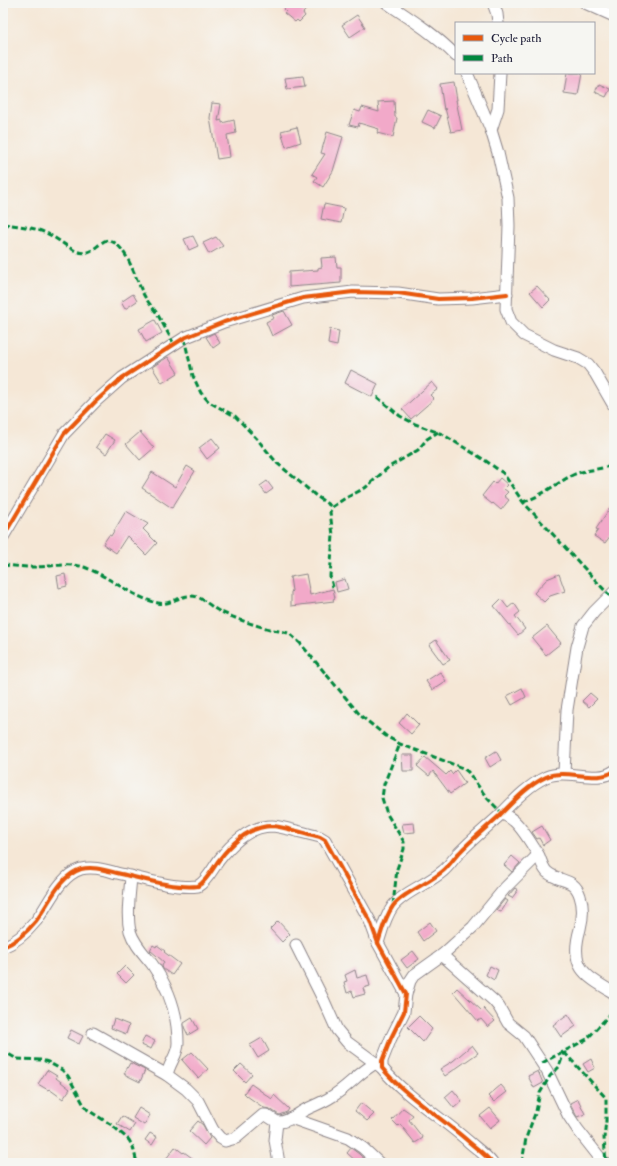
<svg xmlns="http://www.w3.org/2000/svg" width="617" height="1166" font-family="'IM FELL Double Pica',serif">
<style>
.building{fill:#f2a9c9}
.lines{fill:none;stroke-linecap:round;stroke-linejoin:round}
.minor-casing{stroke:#8c8488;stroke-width:13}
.minor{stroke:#fff;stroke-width:11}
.quiet{stroke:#00873e;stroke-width:3;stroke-dasharray:6 3;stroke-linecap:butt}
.cycleway-casing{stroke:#f6f6f2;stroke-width:6}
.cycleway{stroke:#e8590c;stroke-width:4}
</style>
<rect width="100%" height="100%" fill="#f6f6f2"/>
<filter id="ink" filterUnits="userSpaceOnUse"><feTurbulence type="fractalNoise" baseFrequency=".025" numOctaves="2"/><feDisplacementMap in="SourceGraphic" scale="8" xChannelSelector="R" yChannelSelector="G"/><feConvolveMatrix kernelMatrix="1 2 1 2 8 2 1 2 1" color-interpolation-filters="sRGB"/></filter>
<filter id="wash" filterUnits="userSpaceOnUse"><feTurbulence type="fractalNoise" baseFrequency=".012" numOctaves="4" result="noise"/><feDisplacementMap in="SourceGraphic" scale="16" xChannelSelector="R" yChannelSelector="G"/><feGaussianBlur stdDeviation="0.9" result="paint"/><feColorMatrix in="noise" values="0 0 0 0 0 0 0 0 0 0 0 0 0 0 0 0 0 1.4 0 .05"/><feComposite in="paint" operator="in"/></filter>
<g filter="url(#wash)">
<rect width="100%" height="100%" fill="#f5e7d6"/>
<g id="blocks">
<g class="building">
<path d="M289,3h23l-9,10 2,3 -6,6 -2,-2 -2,2 -11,-9 2,-2 -2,-2z"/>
<path d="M357,15l8,12 -15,10 -8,-12z"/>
<path d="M567,73h15l-4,22 -14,-2z"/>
<path d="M303,76l2,11 -18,2 -2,-11z"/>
<path d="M454,82l3,18h-1l6,30 -11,2 -6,-24 -1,2 -4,-26z"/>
<path d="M599,84l11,5 -4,8 -11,-5z"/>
<path d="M394,101l1,16 2,1 -4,19 -16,-4 2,-4 -20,-6 -1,4 -9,-2 5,-15 6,2 2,-5 17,5 -1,-10z"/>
<path d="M212,103l9,1 -3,17 4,-1v3l12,-3 2,13 -9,2 3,22 -13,2 -7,-41z"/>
<path d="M428,110l13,6 -6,12 -13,-6z"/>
<path d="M297,127l4,15 -15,5 -5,-16z"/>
<path d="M327,132l16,5 -10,34 -10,16 -9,-6 3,-4 -5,-3 13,-20 -4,-1z"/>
<path d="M324,204l20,4 -3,15 -20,-4z"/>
<path d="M193,236l5,10 -9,4 -5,-11z"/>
<path d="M216,237l7,9 -14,8 -6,-11z"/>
<path d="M336,257l1,10h4v16l-52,4v-15l29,-2v-2l4,-1 -1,-9z"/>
<path d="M537,286l13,14 -7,7 -13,-15z"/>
<path d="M133,294l4,7 -12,8 -4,-7z"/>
<path d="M284,311l8,14 -20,11 -6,-14 8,-4 -2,-3z"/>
<path d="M155,320l7,13 -16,9 -7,-13z"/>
<path d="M330,329l9,2 -2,15 -9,-2z"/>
<path d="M214,333l6,10 -7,5 -7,-11z"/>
<path d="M168,357l10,16 -16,10 -10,-16z"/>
<path d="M351,370l27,14 -6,13 -27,-14z"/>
<path d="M432,382l6,7 -8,6 4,4 -23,20 -9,-10z"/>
<path d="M140,432l14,16 -14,12 -14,-16z"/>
<path d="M105,434l10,6 -9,14 -10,-7z"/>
<path d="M212,438l8,10 -13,11 -8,-11z"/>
<path d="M187,466l8,5 -23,37 -30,-20 10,-16 23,15z"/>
<path d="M500,478l8,7 -4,4 4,3 -4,4 5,4 -8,10 -8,-7 -1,1 -10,-8 11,-14 2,2z"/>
<path d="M267,481l6,8 -7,5 -6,-8z"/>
<path d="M614,502v29l-9,12 -11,-7 4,-6 -2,-1z"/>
<path d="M126,511l22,13 -5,5 14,14 -11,12 -19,-19 -11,17 -13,-9 6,-9 2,1z"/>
<path d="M65,574l2,12 -8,2 -2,-12z"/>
<path d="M306,574l4,21 23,-6 2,9 -2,1 1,2 -43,5v-14l1,-1 -2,-14z"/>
<path d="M559,574l6,17 -15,5 -6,6 -10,-9 13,-14z"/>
<path d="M345,579l3,10 -11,3 -2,-10z"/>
<path d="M501,599l7,9 6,-5 6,9 -5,4 10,13 -7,6 -24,-29z"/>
<path d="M547,626l14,17 -15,12 -14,-17z"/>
<path d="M436,640l14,20 -7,4 -14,-19z"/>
<path d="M440,672l6,9 -14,9 -6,-9z"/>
<path d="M522,688l4,9 -14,8 -5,-9z"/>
<path d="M590,693l7,6 -8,8 -7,-6z"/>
<path d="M407,713l12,12 -8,9 -12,-11z"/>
<path d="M496,751l5,9 -11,7 -5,-9z"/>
<path d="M402,755h11v16h-10z"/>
<path d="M425,757l21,18 4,-4 2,3 4,-4 9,13 -15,11 -17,-23 -4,5 -12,-10z"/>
<path d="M414,823l1,9 -11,1 -2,-9z"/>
<path d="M542,826l8,14 -7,5 -4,-7 -2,1 -5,-7z"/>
<path d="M512,856l8,7 -8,9 -8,-7z"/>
<path d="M515,888l3,2 -6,8 -4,-2z"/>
<path d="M505,899l3,2 -7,11 -5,-2z"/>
<path d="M278,921l12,13 -8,8 -12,-13z"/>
<path d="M430,922l6,9 -13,10 -6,-9z"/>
<path d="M153,945l3,2 1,-2 8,6 -1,1 16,12 -8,11 -9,-6 -1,-3 2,-4 -14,-12z"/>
<path d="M413,951l6,8 -12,9 -6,-8z"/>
<path d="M125,966l9,9 -8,8 -9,-9z"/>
<path d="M490,966l8,4 -4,10 -8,-5z"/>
<path d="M355,970l2,8 10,-3 3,11 -7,2 2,6 -11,3 -2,-6 -5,2 -3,-11 3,-1 -2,-6z"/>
<path d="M457,988l24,22 2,-2 12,13 -7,6 -7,-8 -3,2 -25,-29z"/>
<path d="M568,1014l8,12 -15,11 -8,-12z"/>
<path d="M419,1016l13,13 -9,13 -15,-15z"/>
<path d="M192,1018l6,11 -10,6 -4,-8v-4z"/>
<path d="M114,1019l15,6 -3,9 -15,-6z"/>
<path d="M71,1030l12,6 -4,8 -12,-6z"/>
<path d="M145,1036l10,5 -4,8 -10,-4z"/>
<path d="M262,1038l7,13 -11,7 -8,-13z"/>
<path d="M472,1045l6,8 -33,23 -5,-7 13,-8z"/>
<path d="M192,1052l16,17 -10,9 -16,-18z"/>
<path d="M591,1059l4,9 -7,4 -5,-8z"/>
<path d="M130,1063l15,7 -5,12 -16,-8z"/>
<path d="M241,1064l11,10 -7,8 -11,-11z"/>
<path d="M47,1070l10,6 -1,2 14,11 -7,10 -14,-10 -1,1 -10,-6z"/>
<path d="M538,1071l5,12 -9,5 -6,-12z"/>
<path d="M251,1084l21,15 2,-4 15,14 -2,3 -8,3 -9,-6 -6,-1 -17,-12 -3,-3z"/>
<path d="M501,1085l6,7 -13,10 -6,-6z"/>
<path d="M453,1090l9,11 -8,7 -9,-11z"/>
<path d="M578,1099l7,15 -8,3 -7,-14z"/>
<path d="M361,1103l13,11 -7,7 -12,-10z"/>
<path d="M139,1108l11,7 -6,10 -11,-7z"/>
<path d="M403,1108l10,7 -4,5 14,18 -8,5 -15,-19 -2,2 -6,-6z"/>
<path d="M490,1108l10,12 -10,8 -10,-12z"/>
<path d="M122,1116l13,8 -5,8 -13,-8z"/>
<path d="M198,1121l5,4 7,13 -6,7 -15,-14z"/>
<path d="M150,1133l7,4 -5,8 -7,-5z"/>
<path d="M175,1147l8,6 1,-1 15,11h-27l-6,-4z"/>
<path d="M351,1148l8,6 10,9h-11l-11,-10z"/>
</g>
</g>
</g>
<g filter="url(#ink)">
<use href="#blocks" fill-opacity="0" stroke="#8c8488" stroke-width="1"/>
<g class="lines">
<g class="minor-casing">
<g id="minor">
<path d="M387,3c24,16 49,32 69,53"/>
<path d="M493,3l4,11 1,9"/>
<path d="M585,3l29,13"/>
<path d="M467,73l24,57 7,23 10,45 1,28 -3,83 5,13 13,13 30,15 24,8 10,6 7,9 19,33"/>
<path d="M491,130l7,-21 2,-36"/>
<path d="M3,537l61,-103 31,-32 27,-24 62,-40 40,-16 79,-24 50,-6 45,1 40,6 34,-1 35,-4"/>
<path d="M564,773l3,-63 10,-63 6,-21 11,-14 20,-20"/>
<path d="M502,813c4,3 9,5 12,8 9,8 19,25 25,35 2,5 4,12 8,16 13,11 27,5 33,24 4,11 3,21 0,33 -11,38 4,46 34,64"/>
<path d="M131,876c-1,18 -5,38 -1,55 4,13 14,23 22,33 17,24 26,50 26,79 0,12 -9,20 -11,32"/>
<path d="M296,945l28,56 13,29 10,12 34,25"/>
<path d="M3,947c13,-5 24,-15 33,-26 13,-17 23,-45 45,-52 12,-3 24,1 36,4 23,5 57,16 81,13 9,-5 15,-18 21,-26 13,-17 31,-34 53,-34 12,1 36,8 48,11l5,3 45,81 8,22"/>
<path d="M442,955l52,46 5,6 9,16 16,13 23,35 21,44 10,15 26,33"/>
<path d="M406,994l4,-13 4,-6 28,-20 31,-28 32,-39 33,-33"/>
<path d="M93,1033l74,42 19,14 12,12 15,29 7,8 5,3 11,-3 27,-23h3l11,7c9,1 18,-6 26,-11 9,-5 19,-8 28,-14 16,-9 28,-25 45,-34"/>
<path d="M291,1118l57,20 15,10 16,15"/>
<path d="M277,1122l-2,18 4,23"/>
<path d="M492,1163c-6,-8 -15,-14 -23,-21 -28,-25 -63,-45 -87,-74v-7l9,-23 13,-26 2,-18 -28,-51c4,-13 7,-26 15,-37 11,-14 35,-22 50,-35 6,-5 10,-12 16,-18 12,-13 27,-25 40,-37 14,-14 28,-30 47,-39 21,-9 51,7 68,-6"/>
</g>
</g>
<use href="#minor" class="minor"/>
<g class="quiet">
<path d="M3,224c16,2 33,3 47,11 9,5 17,12 26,16 18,8 24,-15 35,-10 17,6 25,41 34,56 3,5 7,10 11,15 6,10 12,21 18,32"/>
<path d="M184,338l9,38 8,17 8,9 26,14 22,23 20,24 38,32 17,12"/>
<path d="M377,397l23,19 15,8 27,10 41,25 20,14 20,29 87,94"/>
<path d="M523,502c20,-6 34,-20 52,-28 13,-5 27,-4 39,-10"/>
<path d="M3,565c10,1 20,2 30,2 17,0 35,-5 51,0 25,9 47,30 74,36 11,3 20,-7 32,-7 11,-1 19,10 29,15 15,7 34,14 51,18 6,2 12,2 18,4 4,2 8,7 12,10l61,73 25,20 14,8 63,24 5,4 19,26 15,15"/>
<path d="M333,587l-3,-11 3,-41 -3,-23 2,-5 12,-8 21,-11 24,-21 29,-17 9,-11 11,-7"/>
<path d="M393,905l4,-36 7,-20v-7l-17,-28 -5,-16 2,-14 16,-40"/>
<path d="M3,1048l7,7 7,4 25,1 6,2 14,8 6,6 16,29 4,5 25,16 16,14 4,7 4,16"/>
<path d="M564,1052l42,46v23l-2,17 2,25"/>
<path d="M542,1063l45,-24 27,-29"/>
<path d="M522,1163l4,-25 10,-27 4,-18 10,-17 9,-9 5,-15"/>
</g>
<g class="cycleway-casing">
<g id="cycleway">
<path d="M3,537l61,-103 31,-32 27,-24 62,-40 40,-16 79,-24 50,-6 45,1 40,6 34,-1 35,-4"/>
<path d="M3,947c13,-5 24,-15 33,-26 13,-17 23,-45 45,-52 12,-3 24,1 36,4 23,5 57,16 81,13 9,-5 15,-18 21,-26 13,-17 31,-34 53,-34 12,1 36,8 48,11l5,3 45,81 8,22"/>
<path d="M492,1163c-6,-8 -15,-14 -23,-21 -28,-25 -63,-45 -87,-74v-7l9,-23 13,-26 2,-18 -28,-51c4,-13 7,-26 15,-37 11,-14 35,-22 50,-35 6,-5 10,-12 16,-18 12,-13 27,-25 40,-37 14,-14 28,-30 47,-39 21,-9 51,7 68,-6"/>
</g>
</g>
<use href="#cycleway" class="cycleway"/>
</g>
</g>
<rect width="617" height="1166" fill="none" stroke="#f6f6f2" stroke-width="16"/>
<rect x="455" y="22" width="140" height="52" fill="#f6f6f2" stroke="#a1a1a9"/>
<rect x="463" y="35" width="20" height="6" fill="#e8590c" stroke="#a1a1a9"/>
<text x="491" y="42" font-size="12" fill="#22223b">Cycle path</text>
<rect x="463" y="55" width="20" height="6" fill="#00873e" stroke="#a1a1a9"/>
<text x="491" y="62" font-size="12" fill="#22223b">Path</text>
</svg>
